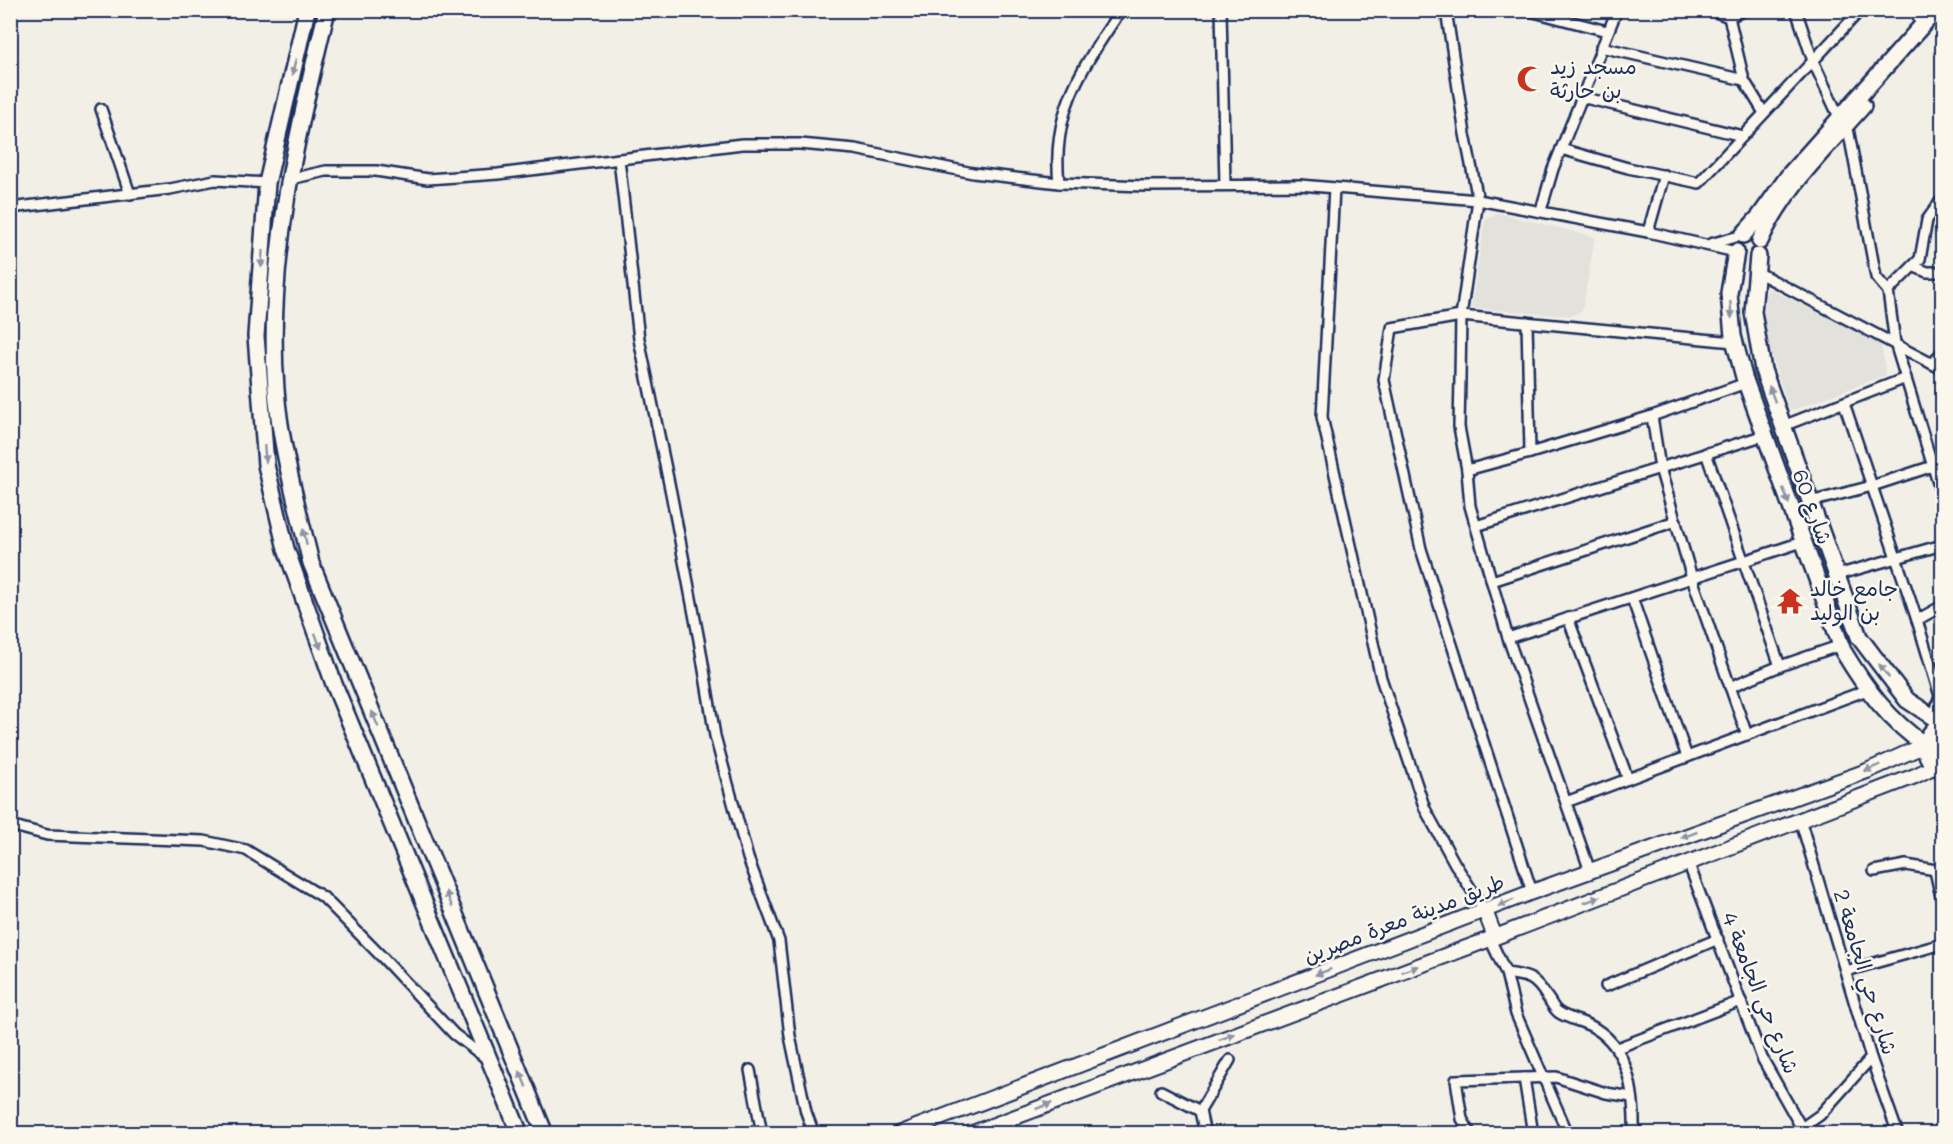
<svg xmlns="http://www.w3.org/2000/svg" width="1953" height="1144" font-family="Mali,'Playpen Sans Arabic',sans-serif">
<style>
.built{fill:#e2e1dc}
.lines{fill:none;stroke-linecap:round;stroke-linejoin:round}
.minor-casing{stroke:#1b2f5e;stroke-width:14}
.secondary-casing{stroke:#1b2f5e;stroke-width:18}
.primary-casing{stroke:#1b2f5e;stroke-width:20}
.minor{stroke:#fbf7ec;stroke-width:9}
.secondary{stroke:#fbf7ec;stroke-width:14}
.primary{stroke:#fbf7ec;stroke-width:15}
.oneway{fill:#8b93a5}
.labels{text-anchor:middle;stroke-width:5;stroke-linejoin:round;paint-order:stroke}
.poi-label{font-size:21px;fill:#1b2f5e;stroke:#fbf7ec;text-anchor:start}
.street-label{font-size:21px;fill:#1b2f5e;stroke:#fbf7ec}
</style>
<rect width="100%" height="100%" fill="#f2efe6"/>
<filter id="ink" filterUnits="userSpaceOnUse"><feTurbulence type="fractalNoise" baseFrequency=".0167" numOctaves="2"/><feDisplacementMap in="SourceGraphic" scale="12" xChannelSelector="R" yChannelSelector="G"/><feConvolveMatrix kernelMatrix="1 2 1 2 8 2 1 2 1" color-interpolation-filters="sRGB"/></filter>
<g filter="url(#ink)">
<g class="built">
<path d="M1498,213l97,24 -13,74 -12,5 -99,-8 14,-89z"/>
<path d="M1942,214v50h-4l-7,-35z"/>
<path d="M1767,288l114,55 5,32 -96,36 -28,-82z"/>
</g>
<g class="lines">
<g class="minor-casing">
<g id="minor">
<path d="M1221,10l4,175"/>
<path d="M1446,10l19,124 13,66 -17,116 -1,62 -1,49 8,43 3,36 38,132 82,233"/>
<path d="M1526,10l81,21"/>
<path d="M1710,10l19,7 16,-7"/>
<path d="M1796,10l17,51 26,56"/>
<path d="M1915,10l7,17"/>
<path d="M1729,17l15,63"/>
<path d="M1601,47l143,33 20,33"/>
<path d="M1581,97l162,39"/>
<path d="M101,109l29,85"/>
<path d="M1847,123l29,154 12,14"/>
<path d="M1561,149l67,19 71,15 156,-167 -2,-6"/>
<path d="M619,159l20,180 32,154 28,147 16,96 33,122 31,83 11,95 16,76 8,22"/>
<path d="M290,179l36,-8h50l52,8 70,-5 244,-30h58l55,5 118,24 86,10 86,3 155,-1 178,15 170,32 88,20"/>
<path d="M1059,183c-8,-73 24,-116 62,-173"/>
<path d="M1334,188l-12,229 59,261 44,131 30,55 30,47"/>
<path d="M1942,199l-15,21 -7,39 -32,32 7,52 47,153"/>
<path d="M10,208l160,-19 45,-9 52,3"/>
<path d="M1541,210l12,-41 64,-159"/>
<path d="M1648,232l16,-57"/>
<path d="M1710,244l33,-9"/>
<path d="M1913,266l14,6h15"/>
<path d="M1755,271l187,98"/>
<path d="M1527,322l3,131 122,-37 94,-33"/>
<path d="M1933,364l7,-10h2"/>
<path d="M1844,403l73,217 23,76 -7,22"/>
<path d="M1652,416l8,52 32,110 55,157"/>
<path d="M1783,426l123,-48"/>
<path d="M1706,453l74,213"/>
<path d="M1467,470l63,-17"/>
<path d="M1810,502l62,-16 61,-20"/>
<path d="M1476,526l289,-91"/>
<path d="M1837,575l105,-30"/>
<path d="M1492,581l184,-60"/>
<path d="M1632,598l55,159"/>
<path d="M1568,618l60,161"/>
<path d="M1917,620l25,-14"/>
<path d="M1508,638l294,-96"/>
<path d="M1730,687l50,-21 61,-21"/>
<path d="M1566,802l301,-112"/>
<path d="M1800,819l71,239 27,76"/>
<path d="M10,825l37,10 157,6 42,9 77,47 60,61 71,76 33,25"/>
<path d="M1688,862l74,196 43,76"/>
<path d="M1874,871l32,-6 36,6"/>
<path d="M1935,871l7,30"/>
<path d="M1532,892l-111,-343 -37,-169 8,-52 69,-12 273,26"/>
<path d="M1490,939l16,34 10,41 52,120"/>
<path d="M1846,971l96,-27"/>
<path d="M1506,973c22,3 29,4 41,24 4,5 6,11 11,15 11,8 27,9 38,17 34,21 39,68 38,105"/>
<path d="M1606,986l112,-47"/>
<path d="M1617,1048l124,-47"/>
<path d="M750,1070l12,64"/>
<path d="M1524,1078l9,56"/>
<path d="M1161,1091l39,20"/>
<path d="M1205,1134l-5,-23 30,-51"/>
<path d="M1471,1134l-9,-15 -6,-39 100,-3 50,16 26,4"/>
<path d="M1793,1134l27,-19 51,-57"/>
<path d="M1937,1134l5,-7"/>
</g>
</g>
<g class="secondary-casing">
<g id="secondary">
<path d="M1485,911l10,26"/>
<path d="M898,1134l634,-242 335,-121 58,-26"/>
<path d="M970,1134l520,-195 425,-163 20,-10"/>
</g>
</g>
<g class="primary-casing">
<g id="primary">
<path d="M307,10l-40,173 -11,153 10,129 20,84 48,135 186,450"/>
<path d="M327,10c-30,122 -61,253 -51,379 4,57 22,119 35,174l234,571"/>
<path d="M1743,235l16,-18 30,-42 147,-165"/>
<path d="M1760,241c23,-52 66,-93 103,-135"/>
<path d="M1736,252l-7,41 4,43 11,41 99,274c23,38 45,69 82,94"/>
<path d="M1758,256l-5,56 10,58 96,267 48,63 35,23"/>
<path d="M1942,724c-21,10 -22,37 0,46"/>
</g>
</g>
<use href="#minor" class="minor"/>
<use href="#secondary" class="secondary"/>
<use href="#primary" class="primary"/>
</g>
<defs><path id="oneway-solid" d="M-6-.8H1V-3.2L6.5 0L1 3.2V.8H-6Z" transform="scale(1.5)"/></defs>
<g class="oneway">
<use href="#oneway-solid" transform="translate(294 67) rotate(103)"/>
<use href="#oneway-solid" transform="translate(262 259) rotate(94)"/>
<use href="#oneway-solid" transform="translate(1731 310) rotate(85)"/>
<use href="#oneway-solid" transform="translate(1772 394) rotate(-110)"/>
<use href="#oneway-solid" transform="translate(265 454) rotate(85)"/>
<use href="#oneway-solid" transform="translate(1786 496) rotate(70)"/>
<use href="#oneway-solid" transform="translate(305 537) rotate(-103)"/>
<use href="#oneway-solid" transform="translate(318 641) rotate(70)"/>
<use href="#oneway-solid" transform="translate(1884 671) rotate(-126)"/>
<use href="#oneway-solid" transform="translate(375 719) rotate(-112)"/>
<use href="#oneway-solid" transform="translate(1872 768) rotate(157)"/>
<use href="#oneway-solid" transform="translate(1689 835) rotate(160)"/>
<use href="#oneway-solid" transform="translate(449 899) rotate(-112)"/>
<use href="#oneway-solid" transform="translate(1592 900) rotate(-21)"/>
<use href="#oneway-solid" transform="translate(1506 903) rotate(157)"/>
<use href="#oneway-solid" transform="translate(1410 969) rotate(-21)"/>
<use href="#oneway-solid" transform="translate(1323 972) rotate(159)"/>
<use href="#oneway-solid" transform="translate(1227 1037) rotate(-21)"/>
<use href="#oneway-solid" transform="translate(523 1079) rotate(-112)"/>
<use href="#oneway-solid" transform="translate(1044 1106) rotate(-21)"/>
</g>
</g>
<defs>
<g id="mosque-bare" transform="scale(2.07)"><path d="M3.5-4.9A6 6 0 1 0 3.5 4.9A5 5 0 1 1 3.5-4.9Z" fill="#c8321e" stroke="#fbf7ec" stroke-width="2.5" paint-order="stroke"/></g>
<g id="temple-bare" transform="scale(2.07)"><path d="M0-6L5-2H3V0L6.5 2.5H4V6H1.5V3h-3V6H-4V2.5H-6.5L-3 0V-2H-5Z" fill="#c8321e" stroke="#fbf7ec" stroke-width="2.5" paint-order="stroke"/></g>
</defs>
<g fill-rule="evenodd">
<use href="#mosque-bare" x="1530" y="79"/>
<use href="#temple-bare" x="1790" y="601"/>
</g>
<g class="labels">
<g class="poi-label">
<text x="1550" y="74">مسجد زيد<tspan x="1550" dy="24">بن حارثة</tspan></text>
<text x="1810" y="596">جامع خالد<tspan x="1810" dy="24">بن الوليد</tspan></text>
</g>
<g class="street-label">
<text transform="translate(1812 507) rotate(70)" y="7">شارع 60</text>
<text transform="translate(1404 919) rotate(-21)" y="7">طريق مدينة معرة مصرين</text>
<text transform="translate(1865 972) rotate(73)" y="7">شارع حي الجامعة 2</text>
<text transform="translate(1760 993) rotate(68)" y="7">شارع حي الجامعة 4</text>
</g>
</g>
<rect width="1953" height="1144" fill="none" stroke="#fbf7ec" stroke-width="36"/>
<rect x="18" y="18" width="1917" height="1108" fill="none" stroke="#1b2f5e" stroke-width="2" filter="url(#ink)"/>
</svg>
